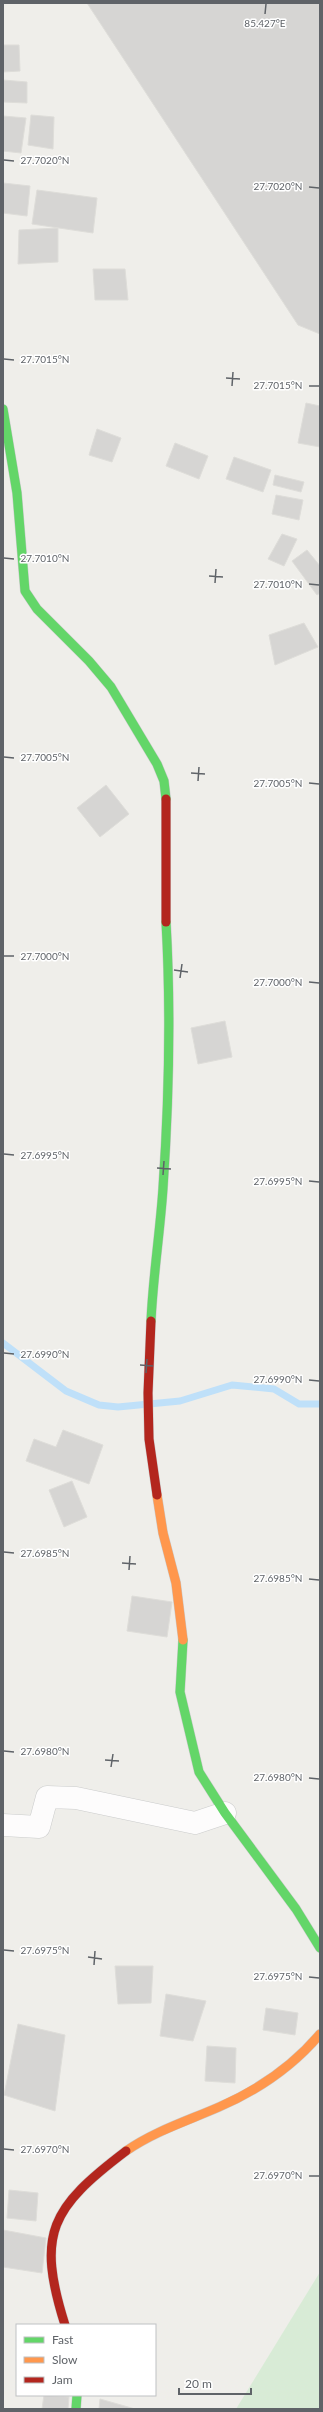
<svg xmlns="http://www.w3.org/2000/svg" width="323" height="2412" font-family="Lato,sans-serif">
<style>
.green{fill:#d8ebd6}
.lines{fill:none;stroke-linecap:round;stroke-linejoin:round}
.stream{stroke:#bfe0f9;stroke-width:7}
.building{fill:#d6d5d3;stroke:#deddd9}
.street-casing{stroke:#cbcccc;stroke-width:23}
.fast-casing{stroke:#cacacb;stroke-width:10}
.slow-casing{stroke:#cacacb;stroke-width:10}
.jam-casing{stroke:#cacacb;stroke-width:10}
.street{stroke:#fdfcfc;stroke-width:22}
.fast{stroke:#63d668;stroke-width:9}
.slow{stroke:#ff974d;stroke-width:9}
.jam{stroke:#b3261e;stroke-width:9}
.ticks{fill:none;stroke:#5f6368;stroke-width:1.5}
.ticks-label{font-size:10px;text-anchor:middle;fill:#5f6368;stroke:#fff;stroke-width:3;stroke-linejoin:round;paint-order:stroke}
</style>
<rect width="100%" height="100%" fill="#efeeea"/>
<path class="green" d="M320,2272v137h-84z"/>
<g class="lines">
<path class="stream" d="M3,1343l63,48 33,14 19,2 62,-6 52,-16 42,4 25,15h21"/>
</g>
<g class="building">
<path d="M87,3h233v331l-22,-9z"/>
<path d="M3,45h16l1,26 -17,1z"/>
<path d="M3,80l24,2v21l-24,-1z"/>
<path d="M31,115l23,2 -1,32 -25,-4z"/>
<path d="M3,116l23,2 -5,35 -18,-2z"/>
<path d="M3,183l27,3 -3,30 -24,-3z"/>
<path d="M37,190l60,8 -4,35 -61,-9z"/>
<path d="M58,228v34l-40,2 1,-34z"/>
<path d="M93,269h32l3,31h-33z"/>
<path d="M306,403l14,3v41l-22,-4z"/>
<path d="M97,429l24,9 -9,24 -23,-7z"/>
<path d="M175,443l33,13 -9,23 -33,-13z"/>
<path d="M234,457l37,13 -8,22 -37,-13z"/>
<path d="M275,475l29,7 -3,10 -28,-7z"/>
<path d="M276,495l27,5 -4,20 -27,-6z"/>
<path d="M282,534l15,5 -13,27 -16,-7z"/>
<path d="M307,550l13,16v27l-3,2 -25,-34z"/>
<path d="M304,623l14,24 -43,18 -6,-30z"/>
<path d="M106,785l23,29 -29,23 -23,-29z"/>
<path d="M225,1021l7,36 -34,7 -7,-36z"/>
<path d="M63,1430l40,15 -14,39 -63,-23 8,-22 22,8z"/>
<path d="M72,1481l15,36 -23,10 -15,-37z"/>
<path d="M132,1596l40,6 -5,35 -40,-6z"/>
<path d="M115,1966h38l-2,37 -33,1z"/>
<path d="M166,1994l40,7 -13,40 -33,-5z"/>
<path d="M266,2008l32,5 -3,22 -32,-5z"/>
<path d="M18,2024l47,11 -10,76 -51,-16z"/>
<path d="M207,2046l29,2 -1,35 -30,-2z"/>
<path d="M9,2190l29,3 -2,28 -29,-3z"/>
<path d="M3,2230l43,8 -4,35 -39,-6z"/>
<path d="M44,2395l25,2 -1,12h-26z"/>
<path d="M100,2399l35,10h-36z"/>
</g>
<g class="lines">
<g class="street-casing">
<path id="street" d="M3,1825l36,2 8,-30 29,1 119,25 30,-10"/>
</g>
<g class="fast-casing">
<g id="fast">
<path d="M3,409l14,84 8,98 12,18 52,52 22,26 46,77 7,17 2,18"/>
<path d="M151,1321c2,-45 9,-88 12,-133 6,-88 8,-178 3,-266"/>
<path d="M183,1640l-3,52 19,80 26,41 71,96 24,39"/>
<path d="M76,2409l1,-14"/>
</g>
</g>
<g class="slow-casing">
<g id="slow">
<path d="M157,1495l6,38 13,50 7,57"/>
<path d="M126,2151c29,-20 61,-30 93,-44 39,-17 74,-41 101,-73"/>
</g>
</g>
<g class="jam-casing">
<g id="jam">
<path d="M166,922v-123"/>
<path d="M151,1321l-3,72 1,46 8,56"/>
<path d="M65,2325c-29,-92 -14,-117 61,-174"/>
</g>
</g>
<use href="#street" class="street"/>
<use href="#fast" class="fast"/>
<use href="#slow" class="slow"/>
<use href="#jam" class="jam"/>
</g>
<path class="ticks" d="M265,14l1,-10M4,160l10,1M309,187l10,1M4,359l10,1M226,378l14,1M232,386l1,-14M309,386h10M4,558l10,1M209,576l14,1M215,583l1,-14M309,584l10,1M4,757l10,1M191,773l14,1M198,781l1,-14M309,783l10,1M4,956h10M174,970l14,2M180,978l2,-14M309,982l10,1M4,1154l10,1M157,1168l14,1M163,1175l1,-14M309,1181l10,1M4,1353l10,1M140,1365l13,1M146,1373l1,-14M309,1380l10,1M4,1552l10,1M122,1563l14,1M129,1570l1,-14M309,1579l10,1M4,1751l10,1M105,1760l14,1M111,1767l2,-13M309,1778l10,1M4,1950l10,1M88,1957l14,2M94,1965l1,-14M309,1977l10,1M4,2149l10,1M309,2176h10"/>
<g class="ticks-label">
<text x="265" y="27">85.427°E</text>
<text x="45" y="164">27.7020°N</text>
<text x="278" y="190">27.7020°N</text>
<text x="45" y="363">27.7015°N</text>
<text x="278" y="389">27.7015°N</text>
<text x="45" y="562">27.7010°N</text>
<text x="278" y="588">27.7010°N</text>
<text x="45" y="761">27.7005°N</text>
<text x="278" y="787">27.7005°N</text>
<text x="45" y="960">27.7000°N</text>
<text x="278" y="986">27.7000°N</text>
<text x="45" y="1159">27.6995°N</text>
<text x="278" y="1185">27.6995°N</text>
<text x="45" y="1358">27.6990°N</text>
<text x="278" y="1383">27.6990°N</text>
<text x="45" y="1557">27.6985°N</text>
<text x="278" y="1582">27.6985°N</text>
<text x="45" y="1755">27.6980°N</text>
<text x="278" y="1781">27.6980°N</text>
<text x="45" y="1954">27.6975°N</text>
<text x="278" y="1980">27.6975°N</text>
<text x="45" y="2153">27.6970°N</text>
<text x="278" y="2179">27.6970°N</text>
</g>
<rect width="323" height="2412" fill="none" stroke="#5f6368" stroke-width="8"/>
<rect x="16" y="2324" width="140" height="72" fill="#ffffff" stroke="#bfc1c3"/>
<rect x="24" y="2337" width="20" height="6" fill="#63d668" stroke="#bfc1c3"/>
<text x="52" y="2344" font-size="12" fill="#5f6368">Fast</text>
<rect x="24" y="2357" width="20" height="6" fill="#ff974d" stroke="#bfc1c3"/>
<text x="52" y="2364" font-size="12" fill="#5f6368">Slow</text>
<rect x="24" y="2377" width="20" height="6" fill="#b3261e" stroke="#bfc1c3"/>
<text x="52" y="2384" font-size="12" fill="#5f6368">Jam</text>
<path d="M179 2388v6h72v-6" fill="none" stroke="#5f6368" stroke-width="2"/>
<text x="185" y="2388" font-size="12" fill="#5f6368" stroke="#ffffff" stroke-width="3" paint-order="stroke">20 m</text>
</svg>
